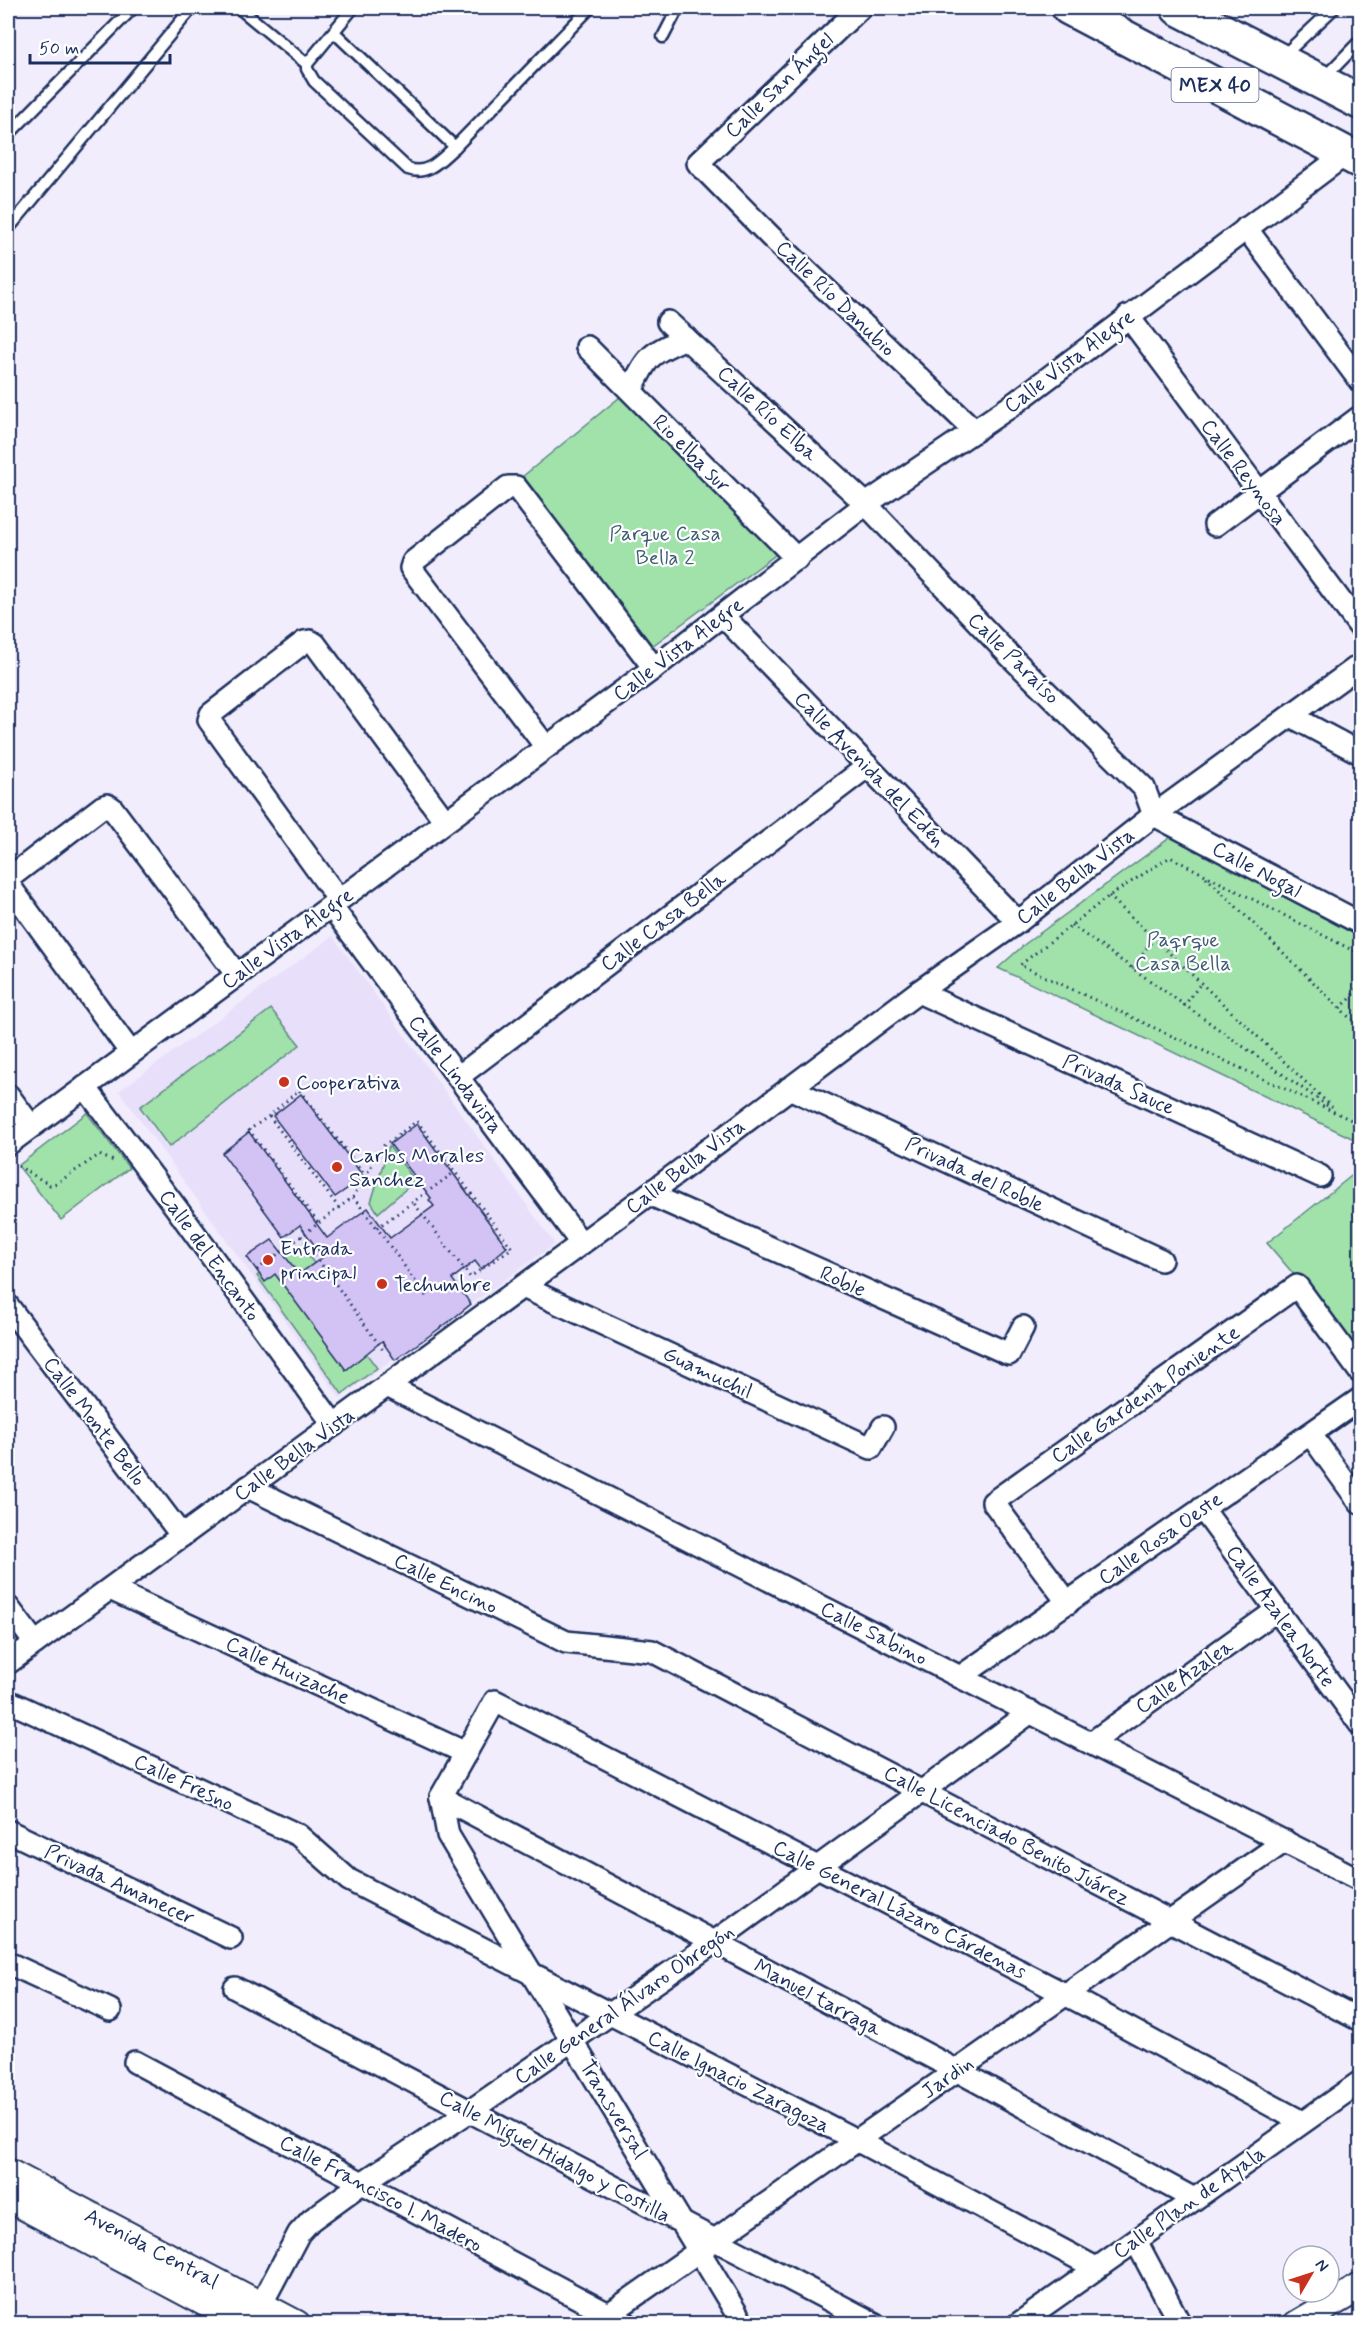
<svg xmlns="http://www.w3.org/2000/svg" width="1368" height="2331" font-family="Mynerve,sans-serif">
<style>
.built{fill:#e8e0fa}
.green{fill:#a1e1aa;stroke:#5e8884;stroke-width:1.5}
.building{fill:#d2c3f4;stroke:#1b2f5e;stroke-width:1.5}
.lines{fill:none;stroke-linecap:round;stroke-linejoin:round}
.service-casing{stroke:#1b2f5e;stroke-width:15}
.minor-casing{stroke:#1b2f5e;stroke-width:26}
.tertiary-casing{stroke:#1b2f5e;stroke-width:30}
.primary-casing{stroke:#1b2f5e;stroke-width:38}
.path{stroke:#1b2f5e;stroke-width:3;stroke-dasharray:1.5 4.5;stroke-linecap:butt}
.service{stroke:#fff;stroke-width:10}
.minor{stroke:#fff;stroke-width:21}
.tertiary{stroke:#fff;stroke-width:26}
.primary{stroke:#fff;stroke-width:33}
.poi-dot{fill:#c8321e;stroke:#fff;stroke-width:2}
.labels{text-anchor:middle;stroke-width:4.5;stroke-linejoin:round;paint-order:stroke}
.shield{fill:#fff;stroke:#5f6d8e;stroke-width:1.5}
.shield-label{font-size:20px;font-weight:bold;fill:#1b2f5e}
.street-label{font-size:21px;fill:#1b2f5e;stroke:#fff}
.park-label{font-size:21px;fill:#3c5c71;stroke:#fff}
.poi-label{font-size:21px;fill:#1b2f5e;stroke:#fff;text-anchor:start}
</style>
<rect width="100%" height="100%" fill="#f2edfc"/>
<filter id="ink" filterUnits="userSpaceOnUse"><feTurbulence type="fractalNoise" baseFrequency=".0167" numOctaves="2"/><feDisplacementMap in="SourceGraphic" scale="12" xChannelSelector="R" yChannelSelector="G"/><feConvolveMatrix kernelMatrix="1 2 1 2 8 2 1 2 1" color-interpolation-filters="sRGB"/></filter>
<g filter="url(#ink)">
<path class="built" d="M333,936l222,308 -215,154 -221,-307z"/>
<g class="green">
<path d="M620,397l158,156 -126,93 -135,-165z"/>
<path d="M1171,837l189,100v205l-362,-174 27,-24z"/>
<path d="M271,1009l29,36 -131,102 -29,-40z"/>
<path d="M87,1113l42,55 -68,52 -43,-54z"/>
<path d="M389,1146l26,35 -37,32 -7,-11z"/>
<path d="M1360,1169v194l-58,-79 -35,-41z"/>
<path d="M300,1245l14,18 32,107 20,-17 11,15 -35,26 -85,-118z"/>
</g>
<g class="building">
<path d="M301,1094l63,83 -29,20 -62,-81z"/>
<path d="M417,1124l90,123 -26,22 -6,-8 -23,18 19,25 -21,17 -55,39 -13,-19 -36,29 -71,-96 -10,8 -18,-25 25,-17 27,34 24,-17 -23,-32 -16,12 -62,-84 27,-21 78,106 41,-30 22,30 44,-32 -5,-6 2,-2 -41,-54z"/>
</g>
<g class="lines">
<g class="service-casing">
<g id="service">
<path d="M239,8l68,56"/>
<path d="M353,8l-46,56v5l7,12 94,88c20,7 33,-10 47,-22l135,-139"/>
<path d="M334,32l121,115"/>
<path d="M663,37l15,-29"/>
<path d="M1282,57l52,-49"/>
<path d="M1323,79l37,-38"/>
<path d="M8,135l125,-127"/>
<path d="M8,229l184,-221"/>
</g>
</g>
<g class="minor-casing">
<g id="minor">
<path d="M860,8l-162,155 73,74 204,194"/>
<path d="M1246,228l114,153"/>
<path d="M1128,316l232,311"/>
<path d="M668,322l198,182 144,152 134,132 10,27"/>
<path d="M587,347l210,212"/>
<path d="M631,391c16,-35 19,-38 55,-53"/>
<path d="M1215,525l145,-108"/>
<path d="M723,616l295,306"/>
<path d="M1291,716l69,37"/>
<path d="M546,747l-135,-179 2,-6 95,-75h8l138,181"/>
<path d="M1154,815l206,108"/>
<path d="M339,900l-130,-180 2,-6 93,-72 6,-1 5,3 130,177"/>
<path d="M331,906l250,337"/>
<path d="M918,992l402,184"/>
<path d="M131,1053l-123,-169 1,-6 93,-71 5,-2 5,3 125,167"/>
<path d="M458,1077l410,-311"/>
<path d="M85,1087l92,122 157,216"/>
<path d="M789,1088l372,172"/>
<path d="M8,1095l23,31"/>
<path d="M8,1144l646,-476 212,-164 145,-98 336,-253"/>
<path d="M649,1194l360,160 14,-27"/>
<path d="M523,1287l348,161 12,-21"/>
<path d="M8,1306l174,230"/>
<path d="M387,1386l973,494"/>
<path d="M1311,1435l49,68"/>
<path d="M248,1487l318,155 86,9 708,369"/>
<path d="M1202,1508l158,216"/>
<path d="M110,1589l356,164"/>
<path d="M1068,1603l-75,-101 304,-216 63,86"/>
<path d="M8,1607l27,36"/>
<path d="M8,1663l641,-469 269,-202 100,-70 136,-107 206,-150"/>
<path d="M960,1677l400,-278"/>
<path d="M8,1701l290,134 51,45 507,260 240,128"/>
<path d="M1091,1743l186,-133"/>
<path d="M441,1797l54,-96 585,301 222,120"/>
<path d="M441,1797l515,273 238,129"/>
<path d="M441,1797l7,38 295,489"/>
<path d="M8,1831l223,107"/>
<path d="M8,1963l102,47"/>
<path d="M235,1988l640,336"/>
<path d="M135,2062l492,262"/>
<path d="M1136,2241l44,83"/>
<path d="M609,2314l676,-473"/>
<path d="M254,2318l45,-85 12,-13 51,-37 108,-72 243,-168 318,-231"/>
<path d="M1018,2324l342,-242"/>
</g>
</g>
<g class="tertiary-casing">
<g id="tertiary">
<path d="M8,2172l289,152"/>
<path d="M8,2198l237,126"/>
<path d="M1297,2324l63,-37"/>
</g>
</g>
<g class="primary-casing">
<g id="primary">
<path d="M1069,8l291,153"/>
<path d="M1178,8l182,94"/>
</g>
</g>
<g class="path">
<path d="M1206,877l154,151"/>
<path d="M1109,896l223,211"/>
<path d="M1071,925l258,182"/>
<path d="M1360,954l-190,-97 -61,39 -89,69 340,159"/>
<path d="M1132,968l22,-30"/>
<path d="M1184,1006l17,-23"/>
<path d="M1340,1008l10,-9 10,-16"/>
<path d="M269,1116l-20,14 69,93"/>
<path d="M18,1166l32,19 7,-2 42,-28 17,7"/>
<path d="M353,1197l24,31"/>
<path d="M339,1208l-70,-92 30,-26 67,86"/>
<path d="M301,1236l82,114"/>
<path d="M257,1270l96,-73 30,-51 34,-25 95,127 -42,29 -57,-75"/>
<path d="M426,1296l-49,-68 78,-56"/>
</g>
<use href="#service" class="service"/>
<use href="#minor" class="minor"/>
<use href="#tertiary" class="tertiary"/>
<use href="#primary" class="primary"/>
</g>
</g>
<g class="poi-dot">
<circle cx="284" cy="1082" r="6"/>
<circle cx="337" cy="1167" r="6"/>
<circle cx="268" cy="1260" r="6"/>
<circle cx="382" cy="1284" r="6"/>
</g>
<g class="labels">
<rect class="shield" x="1171.5" y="68" width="87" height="34" rx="4.5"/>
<g class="shield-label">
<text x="1215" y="92">MEX 40</text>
</g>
<g class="street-label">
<text transform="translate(779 85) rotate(-44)" y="7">Calle San Ángel</text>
<text transform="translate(836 298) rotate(44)" y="7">Calle Río Danubio</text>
<text transform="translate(1069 361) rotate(-37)" y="7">Calle Vista Alegre</text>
<text transform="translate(768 413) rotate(43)" y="7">Calle Río Elba</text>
<text transform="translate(692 453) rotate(45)" y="7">Rio elba sur</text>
<text transform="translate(1244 472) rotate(53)" y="7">Calle Reynosa</text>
<text transform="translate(678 649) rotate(-37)" y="7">Calle Vista Alegre</text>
<text transform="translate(1014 658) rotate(45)" y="7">Calle Paraíso</text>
<text transform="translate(870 769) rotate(46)" y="7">Calle Avenida del Edén</text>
<text transform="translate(1257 869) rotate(28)" y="7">Calle Nogal</text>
<text transform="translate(1075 876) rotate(-38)" y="7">Calle Bella Vista</text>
<text transform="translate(663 921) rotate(-37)" y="7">Calle Casa Bella</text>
<text transform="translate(287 938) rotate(-36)" y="7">Calle Vista Alegre</text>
<text transform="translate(456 1074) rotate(53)" y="7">Calle Lindavista</text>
<text transform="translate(1119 1084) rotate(24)" y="7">Privada Sauce</text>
<text transform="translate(685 1166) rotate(-37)" y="7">Calle Bella Vista</text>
<text transform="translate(975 1174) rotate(25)" y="7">Privada del Roble</text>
<text transform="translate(210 1255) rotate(54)" y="7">Calle del Encanto</text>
<text transform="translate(843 1281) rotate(24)" y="7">Roble</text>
<text transform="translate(708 1372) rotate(25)" y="7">Guamuchil</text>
<text transform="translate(1145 1394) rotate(-35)" y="7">Calle Gardenia Poniente</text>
<text transform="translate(95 1421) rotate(53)" y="7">Calle Monte Bello</text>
<text transform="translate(294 1454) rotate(-36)" y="7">Calle Bella Vista</text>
<text transform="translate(1160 1538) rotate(-35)" y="7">Calle Rosa Oeste</text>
<text transform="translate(446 1583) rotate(26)" y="7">Calle Encino</text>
<text transform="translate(1281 1616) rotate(54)" y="7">Calle Azalea Norte</text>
<text transform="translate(874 1633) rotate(27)" y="7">Calle Sabino</text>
<text transform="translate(288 1670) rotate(25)" y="7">Calle Huizache</text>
<text transform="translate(1184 1676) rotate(-35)" y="7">Calle Azalea</text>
<text transform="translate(184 1782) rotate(25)" y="7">Calle Fresno</text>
<text transform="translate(1007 1835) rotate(28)" y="7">Calle Licenciado Benito Juárez</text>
<text transform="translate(120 1884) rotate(25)" y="7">Privada Amanecer</text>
<text transform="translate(900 1909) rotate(27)" y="7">Calle General Lázaro Cárdenas</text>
<text transform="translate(818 1997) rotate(28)" y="7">Manuel tarraga</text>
<text transform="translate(624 2004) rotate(-35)" y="7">Calle General Álvaro Obregón</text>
<text transform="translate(947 2077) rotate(-35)" y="7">Jardin</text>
<text transform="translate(739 2081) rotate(27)" y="7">Calle Ignacio Zaragoza</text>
<text transform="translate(614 2109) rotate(59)" y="7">Transversal</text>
<text transform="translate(555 2156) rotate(28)" y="7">Calle Miguel Hidalgo y Costilla</text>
<text transform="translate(381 2193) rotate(28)" y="7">Calle Francisco I. Madero</text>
<text transform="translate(1189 2202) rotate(-35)" y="7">Calle Plan de Ayala</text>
<text transform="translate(152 2248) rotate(28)" y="7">Avenida Central</text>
</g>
<g class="park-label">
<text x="665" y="540">Parque Casa<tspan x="665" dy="24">Bella 2</tspan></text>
<text x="1183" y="946">Paqrque<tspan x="1183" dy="24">Casa Bella</tspan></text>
</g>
<g class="poi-label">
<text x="296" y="1089">Cooperativa</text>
<text x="349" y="1162">Carlos Morales<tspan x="349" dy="24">Sanchez</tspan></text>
<text x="280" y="1255">Entrada<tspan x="280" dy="24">principal</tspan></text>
<text x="394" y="1291">Techumbre</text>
</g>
</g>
<rect width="1368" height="2331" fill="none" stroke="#fff" stroke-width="30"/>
<rect x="15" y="15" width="1338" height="2301" fill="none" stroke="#1b2f5e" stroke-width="2" filter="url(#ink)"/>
<g transform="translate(1311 2274) rotate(51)"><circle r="28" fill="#ffffff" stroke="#a4acbf" stroke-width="1.5"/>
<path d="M0-4.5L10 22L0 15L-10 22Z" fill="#c8321e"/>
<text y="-9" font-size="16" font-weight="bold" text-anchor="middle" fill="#1b2f5e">N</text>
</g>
<path d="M30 54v9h140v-9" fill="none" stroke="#1b2f5e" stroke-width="3"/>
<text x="39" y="54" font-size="18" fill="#1b2f5e" stroke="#ffffff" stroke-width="4.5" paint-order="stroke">50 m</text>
</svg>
